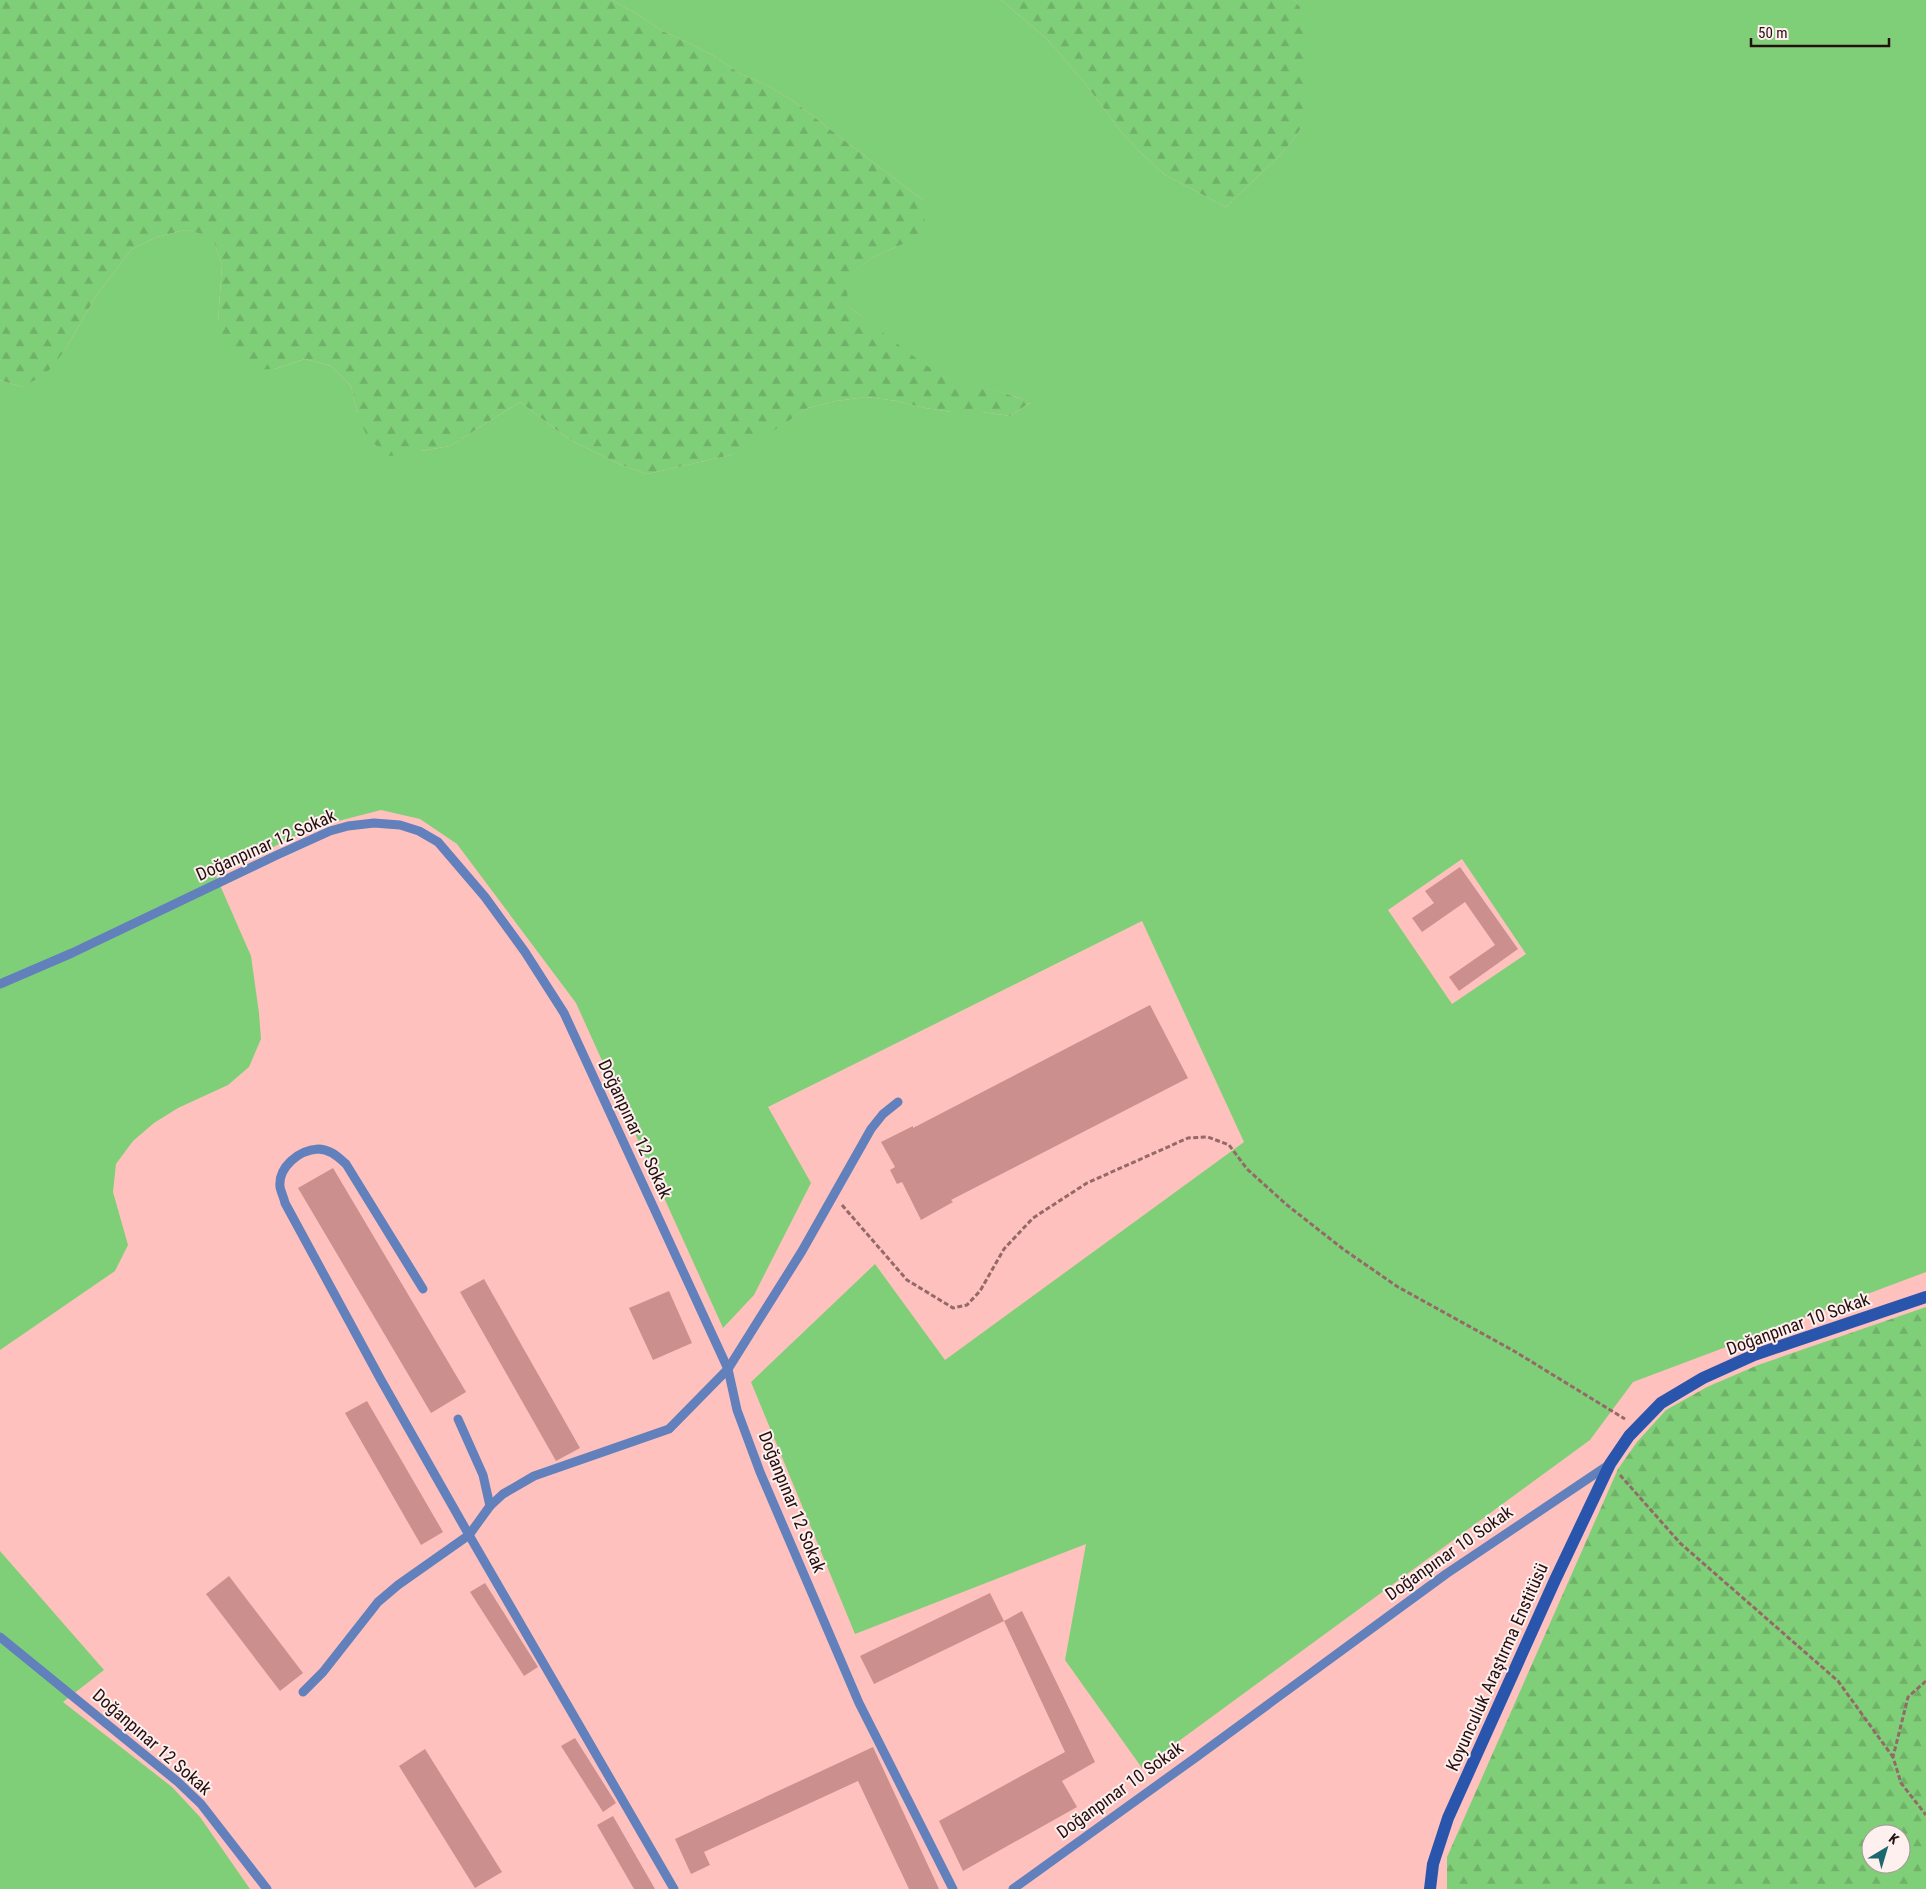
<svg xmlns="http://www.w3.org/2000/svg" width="1926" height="1889" font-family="'Roboto Condensed',sans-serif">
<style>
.grass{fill:#7fcf79;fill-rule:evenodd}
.forest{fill:url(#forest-firs);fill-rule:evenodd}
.building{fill:#cb908d}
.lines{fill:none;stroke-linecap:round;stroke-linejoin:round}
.path{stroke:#946a68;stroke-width:3;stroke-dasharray:5 2.5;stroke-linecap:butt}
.lane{stroke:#6180bc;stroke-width:9}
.secondary{stroke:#2a55ad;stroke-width:12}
.labels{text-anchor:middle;stroke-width:4;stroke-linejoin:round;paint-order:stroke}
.street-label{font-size:18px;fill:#25100f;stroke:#fdf0ef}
</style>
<defs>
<pattern id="forest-firs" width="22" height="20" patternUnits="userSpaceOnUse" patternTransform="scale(1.25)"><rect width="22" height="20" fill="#7fcf79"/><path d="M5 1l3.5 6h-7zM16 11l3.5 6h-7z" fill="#6eb167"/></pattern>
</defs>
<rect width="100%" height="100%" fill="#ffc1bd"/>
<g class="grass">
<path d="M612,0h389l47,40 39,46 35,47 20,21 23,21 61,32 60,-58 16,-22 -2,-120 -6,-7h632v1272l-293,110 -43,58 -448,328 -77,-108 21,-116 -231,90 -104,-252 124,-118 70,96 299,-218 -102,-221 -374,186 43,76 -57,112 -31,33 -147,-325 -119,-159 -37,-25 -39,-9 -70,18 -95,48 35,80 8,57 2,26 -12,28 -21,18 -50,23 -24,15 -21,18 -17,23 -3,28 15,53 -13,26 -115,79v-970l22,7 43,-37 31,-54 36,-47 25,-12 28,-7 27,5 10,30 -4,57 57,47 30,-10 26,7 20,20 6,27 64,38 29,-5 70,-44 50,38 49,24 28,10 84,-19 77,-47 28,-7 30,-4 31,4 28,7 27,4h30l28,4 20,-13c-25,-14 -57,-13 -84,-25 -32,-15 -70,-51 -99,-73v-29l26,-19 28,-12 23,-44 -131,-100 -26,-16 -28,-12 -25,-17 -25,-13 -29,-13 -23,-16zM1462,859l64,95 -74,50 -64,-94z"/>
<path d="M0,1551l104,119 -41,32 109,85 28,30 50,72h-250z"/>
</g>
<g class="forest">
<path d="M0,0h612l25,14 23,16 29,13 25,13 25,17 28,12 26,16 131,100 1,28 -24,16 -28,12 -25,19 -1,29 74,57 25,16 27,8 28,6 30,10 -21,14 -28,-4h-30l-27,-4 -28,-7 -31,-4 -30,4 -28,7 -49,32 -28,15 -84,19 -28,-10 -49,-24 -50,-38 -70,44 -60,10 -22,-17 -11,-26 -6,-27 -20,-20 -26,-7 -30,10 -28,1 -21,-20 -8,-28 4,-57 -10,-29 -27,-6 -28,7 -25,12 -36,47 -31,54 -19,24 -24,13 -22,-7z"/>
<path d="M1001,0h293l6,7 7,30 -2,59 -3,31 -16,22 -60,58 -61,-32 -23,-21 -20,-21 -35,-47 -39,-46z"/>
<path d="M1926,1307v582h-479v-32l171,-388 19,-27 29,-32 41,-23 51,-22zM1871,1834h30v30h-30z"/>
</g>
<g class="building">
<path d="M1460,867l58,82 -59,42 -10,-14 46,-32 -30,-43 -43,30 -10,-14 22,-15 -9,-12z"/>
<path d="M1150,1005l38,73 -237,122 2,2 -32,18 -19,-38 -5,2 -7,-14 5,-3 -14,-25 32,-16v2z"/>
<path d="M333,1168l133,224 -35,21 -133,-225z"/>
<path d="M484,1279l96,169 -24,13 -96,-169z"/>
<path d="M669,1291l23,52 -39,17 -24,-52z"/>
<path d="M367,1401l76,131 -22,13 -76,-132z"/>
<path d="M229,1576l74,97 -23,18 -74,-97z"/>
<path d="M485,1583l53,84 -14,9 -54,-84z"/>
<path d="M990,1593l14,28 -130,63 -14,-28z"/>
<path d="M1022,1611l73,151 -33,19 15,26 -114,64 -24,-50 126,-69 -61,-131z"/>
<path d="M575,1738l41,65 -13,9 -42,-66z"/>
<path d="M873,1747l66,142h-30l-51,-108 -154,71 6,13 -19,9 -16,-35z"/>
<path d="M425,1749l77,123 -27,16 -76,-122z"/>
<path d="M613,1816l42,73h-21l-37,-64z"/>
</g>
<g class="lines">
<g class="path">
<path d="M842,1205l65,75 46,28 14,-3 13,-14 24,-42 29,-31 54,-35 101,-45 20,-1 21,8 18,24 40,36 56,44 55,38 116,64 111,68"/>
<path d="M1620,1475l60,68 158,138 55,76"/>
<path d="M1926,1681l-18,16 -15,60 8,26 25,32"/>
</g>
<g class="lane">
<path d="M0,984l72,-31 205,-98 53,-24 18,-5 26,-3 26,2 19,6 19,11 47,55 40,55 39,61 164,356 9,41 23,62 99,231 94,186"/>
<path d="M423,1289l-77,-125c-8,-7 -16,-15 -28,-15 -19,1 -40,18 -38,38 1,5 4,11 5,16l96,177 88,155 205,354"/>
<path d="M458,1419l25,56 7,31"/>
<path d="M0,1637l178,145 23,22 66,85"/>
<path d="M303,1692l20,-20 55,-70 20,-17 71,-50 21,-29 13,-12 31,-18 135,-47 59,-60 74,-118 69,-122 12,-15 15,-12"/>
<path d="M1013,1889l182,-131 251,-184 164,-110"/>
</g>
<path class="secondary" d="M1430,1889l3,-25 15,-46 107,-238 55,-116 19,-28 32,-33 42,-25 51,-23 172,-58"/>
</g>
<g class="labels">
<g class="street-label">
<text transform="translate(266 845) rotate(-24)" y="6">Doğanpınar 12 Sokak</text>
<text transform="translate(635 1129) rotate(65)" y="6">Doğanpınar 12 Sokak</text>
<text transform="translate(1798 1324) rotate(-20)" y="6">Doğanpınar 10 Sokak</text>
<text transform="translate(792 1502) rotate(68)" y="6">Doğanpınar 12 Sokak</text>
<text transform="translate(1449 1553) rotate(-35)" y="6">Doğanpınar 10 Sokak</text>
<text transform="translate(1497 1667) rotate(-66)" y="6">Koyunculuk Araştırma Enstitüsü</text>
<text transform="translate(152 1742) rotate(41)" y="6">Doğanpınar 12 Sokak</text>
<text transform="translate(1120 1790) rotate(-36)" y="6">Doğanpınar 10 Sokak</text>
</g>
</g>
<g transform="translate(1886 1849) rotate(38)"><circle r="24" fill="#fdf0ef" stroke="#a79695"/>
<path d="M0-4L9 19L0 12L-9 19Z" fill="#1c686e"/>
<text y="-8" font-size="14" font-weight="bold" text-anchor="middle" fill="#25100f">K</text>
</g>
<path d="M1751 38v8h138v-8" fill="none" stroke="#25100f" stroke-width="2.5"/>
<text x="1758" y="38" font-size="15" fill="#25100f" stroke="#fdf0ef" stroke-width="4" paint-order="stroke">50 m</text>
</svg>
